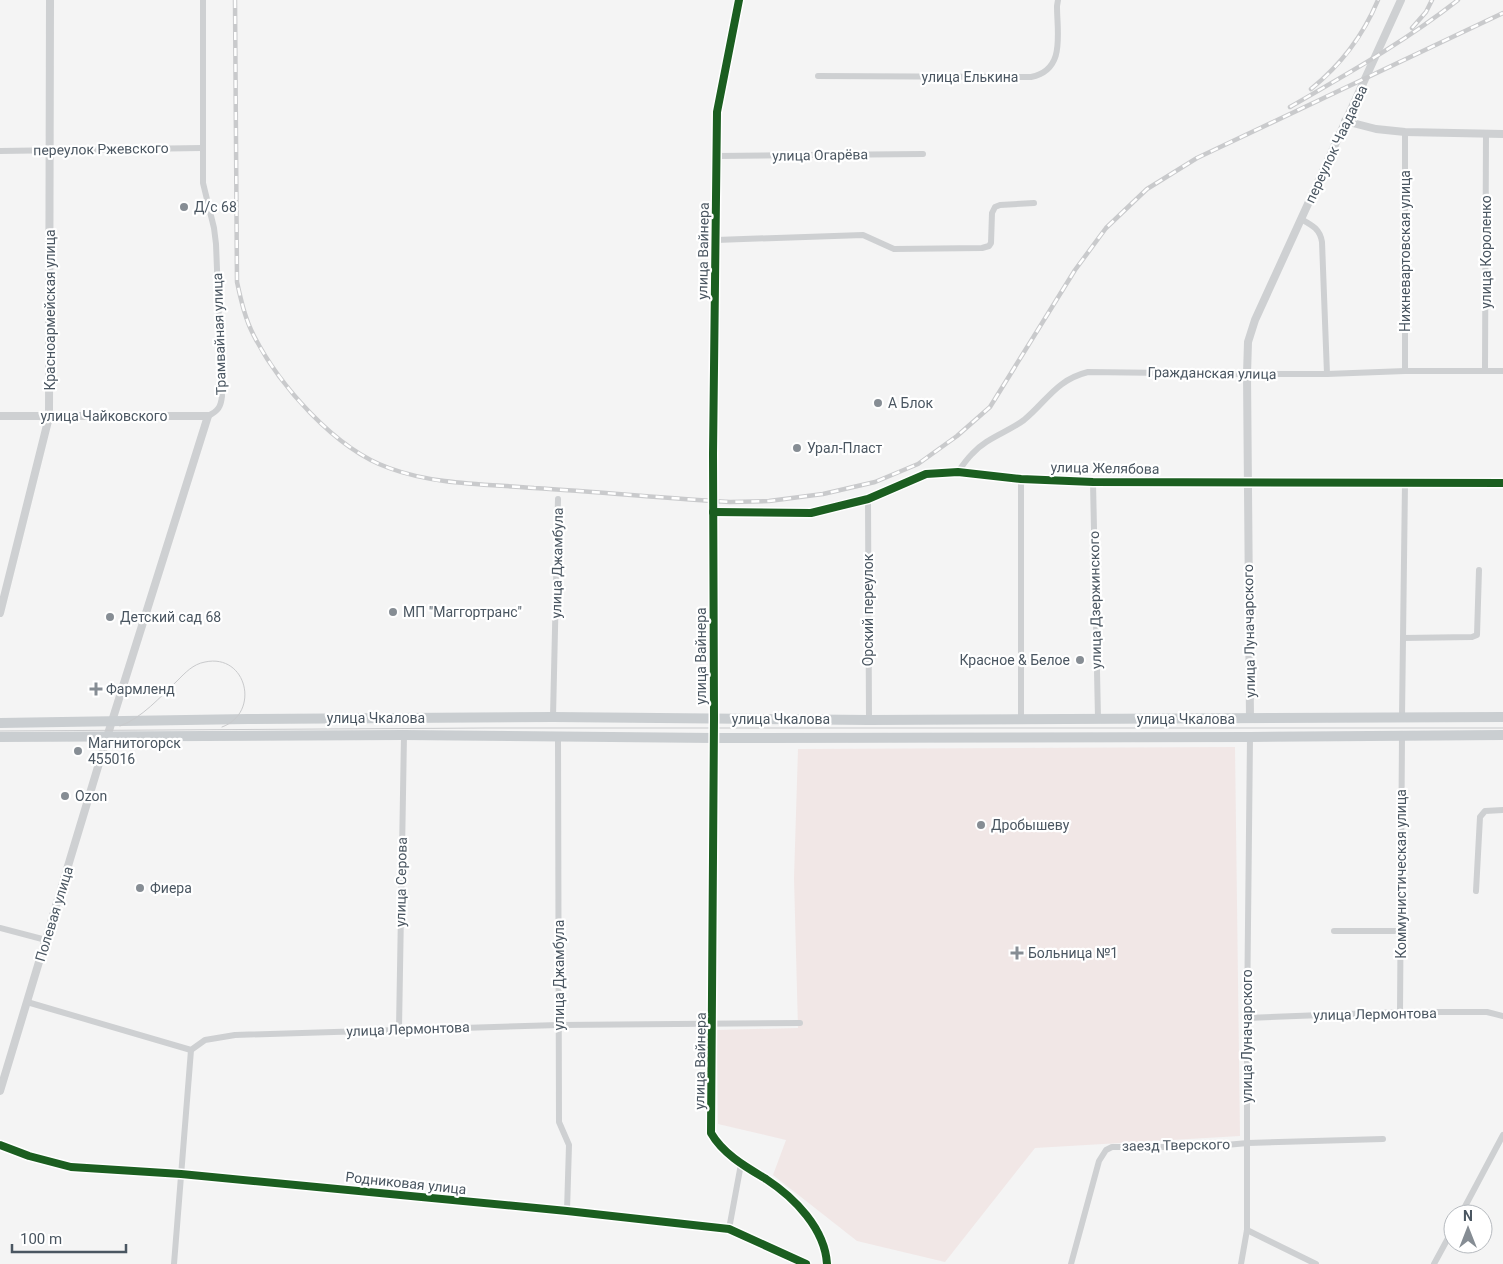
<svg xmlns="http://www.w3.org/2000/svg" width="1503" height="1264" font-family="Roboto,sans-serif">
<style>
.medical{fill:#f1e7e6}
.lines{fill:none;stroke-linecap:round;stroke-linejoin:round}
.minor{stroke:#ced0d2;stroke-width:6}
.tertiary{stroke:#ced0d2;stroke-width:8}
.primary{stroke:#caced1;stroke-width:10}
.tram{stroke:#c9cacc;stroke-width:1}
.rail-casing{stroke:#c9cacc;stroke-width:4.5}
.rail{stroke:#fff;stroke-width:2.5;stroke-dasharray:8;stroke-linecap:butt}
.cycleway-casing{stroke:#fff;stroke-width:11}
.cycleway{stroke:#1b5e20;stroke-width:8}
.poi-dot{fill:#868d94;stroke:#fff;stroke-width:2}
.labels{text-anchor:middle;stroke-width:4.5;stroke-linejoin:round;paint-order:stroke}
.street-label{font-size:14px;fill:#4a5661;stroke:#fff}
.poi-label{font-size:14px;fill:#4a5661;stroke:#fff;text-anchor:start}
</style>
<rect width="100%" height="100%" fill="#f4f4f4"/>
<path class="medical" d="M1235,747l5,389 -205,12 -90,114 -88,-21 -84,-66 13,-35 -68,-16 -1,-94 81,-2 -4,-150 4,-129z"/>
<g class="lines">
<g class="minor">
<path d="M203,0v183l11,45 2,16 6,152c-1,11 -4,15 -14,20"/>
<path d="M739,0l-22,112 -4,342 1,265 -3,414c12,21 35,34 55,46 29,19 59,50 61,85"/>
<path d="M818,76l213,1c35,-7 26,-43 26,-71l1,-6"/>
<path d="M1405,132v239"/>
<path d="M0,151l202,-3"/>
<path d="M717,156l206,-2"/>
<path d="M1301,219c11,6 19,10 21,23l5,132"/>
<path d="M716,240l147,-5 31,14 88,-1 7,-2 2,-3 1,-30 3,-6 5,-2 34,-2"/>
<path d="M1485,370l1,-237"/>
<path d="M958,472c4,-6 9,-13 14,-18 14,-16 36,-22 52,-34 23,-19 32,-40 64,-48l159,2h80l78,-3h98"/>
<path d="M1093,482l5,236"/>
<path d="M868,499l1,221"/>
<path d="M713,512l98,1 57,-14 58,-25 32,-2 63,7 72,3 410,1"/>
<path d="M1403,638l69,-1 5,-2 2,-65"/>
<path d="M553,717l5,-218"/>
<path d="M1402,717l3,-234"/>
<path d="M1021,719v-240"/>
<path d="M558,737l1,385 10,23 -2,66"/>
<path d="M1476,891l4,-74 5,-6 18,-1"/>
<path d="M0,928l46,12"/>
<path d="M1334,931h66"/>
<path d="M27,1002l164,48 14,-10 30,-5 324,-10 241,-2"/>
<path d="M1400,1012l2,-276"/>
<path d="M1247,1018l153,-6h87l16,4"/>
<path d="M399,1029l5,-294"/>
<path d="M0,1145l29,11 42,11 110,7 386,37 162,18 77,35"/>
<path d="M1461,1214l42,-79"/>
<path d="M729,1229l12,-65"/>
<path d="M1247,1230l69,34"/>
<path d="M174,1264l17,-214"/>
<path d="M1071,1264l28,-103 7,-11 6,-3h91l45,-4 135,-4"/>
<path d="M1241,1264l6,-34v-212l3,-281"/>
<path d="M1434,1264l19,-35"/>
</g>
<g class="tertiary">
<path d="M1345,121l31,8 29,3 98,2"/>
<path d="M0,416h208l-101,321 -107,354"/>
<path d="M0,613l49,-196 1,-417"/>
<path d="M1250,719l-3,-345 1,-32 7,-22 146,-320"/>
</g>
<g class="primary">
<path d="M0,723l248,-4 305,-2 316,3 634,-3"/>
<path d="M0,737l404,-2 310,3 536,-1 253,-2"/>
</g>
<g class="tram">
<path d="M120,726c22,-8 40,-29 57,-45 8,-8 16,-17 28,-19 42,-9 56,51 17,65"/>
<path d="M0,731l486,-3h1017"/>
</g>
<g class="rail-casing">
<g id="rail">
<path d="M235,0l2,282c4,18 8,37 17,54 25,49 81,113 135,132 46,17 97,16 145,20 66,4 131,10 196,14l39,-1 54,-7 52,-12 43,-18 39,-28 33,-29 85,-137 31,-42 41,-39 50,-31 306,-145"/>
<path d="M1412,28l14,-16 6,-12"/>
<path d="M1311,89c31,-25 52,-53 67,-89"/>
<path d="M1290,107c57,-33 116,-66 168,-107"/>
</g>
</g>
<use href="#rail" class="rail"/>
<g class="cycleway-casing">
<g id="cycleway">
<path d="M739,0l-22,112 -4,342 1,265 -3,414c12,21 35,34 55,46 29,19 59,50 61,85"/>
<path d="M713,512l98,1 57,-14 58,-25 32,-2 63,7 72,3 410,1"/>
<path d="M0,1145l29,11 42,11 110,7 386,37 162,18 77,35"/>
</g>
</g>
<use href="#cycleway" class="cycleway"/>
</g>
<g class="poi-dot">
<circle cx="184" cy="207" r="5"/>
<circle cx="878" cy="403" r="5"/>
<circle cx="797" cy="448" r="5"/>
<circle cx="393" cy="612" r="5"/>
<circle cx="110" cy="617" r="5"/>
<circle cx="1080" cy="660" r="5"/>
<path d="M93.5 681.5h5v5h5v5h-5v5h-5v-5h-5v-5h5z"/>
<circle cx="78" cy="751" r="5"/>
<circle cx="65" cy="796" r="5"/>
<circle cx="981" cy="825" r="5"/>
<circle cx="140" cy="888" r="5"/>
<path d="M1014.5 945.5h5v5h5v5h-5v5h-5v-5h-5v-5h5z"/>
</g>
<g class="labels">
<g class="street-label">
<text x="970" y="82">улица Елькина</text>
<text transform="translate(1336 144) rotate(-65)" y="5">переулок Чаадаева</text>
<text transform="translate(101 149) rotate(-1)" y="5">переулок Ржевского</text>
<text transform="translate(820 155) rotate(-1)" y="5">улица Огарёва</text>
<text transform="translate(703 251) rotate(-89)" y="5">улица Вайнера</text>
<text transform="translate(1405 251) rotate(-90)" y="5">Нижневартовская улица</text>
<text transform="translate(1486 252) rotate(-90)" y="5">улица Короленко</text>
<text transform="translate(50 310) rotate(-90)" y="5">Красноармейская улица</text>
<text transform="translate(219 334) rotate(-92)" y="5">Трамвайная улица</text>
<text transform="translate(1212 373) rotate(1)" y="5">Гражданская улица</text>
<text x="104" y="421">улица Чайковского</text>
<text transform="translate(1105 468) rotate(1)" y="5">улица Желябова</text>
<text transform="translate(557 563) rotate(-89)" y="5">улица Джамбула</text>
<text transform="translate(1095 600) rotate(-91)" y="5">улица Дзержинского</text>
<text transform="translate(868 610) rotate(-90)" y="5">Орский переулок</text>
<text transform="translate(1249 631) rotate(-91)" y="5">улица Луначарского</text>
<text transform="translate(701 656) rotate(-90)" y="5">улица Вайнера</text>
<text x="376" y="723">улица Чкалова</text>
<text x="781" y="724">улица Чкалова</text>
<text x="1186" y="724">улица Чкалова</text>
<text transform="translate(1401 874) rotate(-90)" y="5">Коммунистическая улица</text>
<text transform="translate(401 882) rotate(-89)" y="5">улица Серова</text>
<text transform="translate(54 914) rotate(-73)" y="5">Полевая улица</text>
<text transform="translate(559 975) rotate(-90)" y="5">улица Джамбула</text>
<text transform="translate(1375 1014) rotate(-1)" y="5">улица Лермонтова</text>
<text transform="translate(408 1029) rotate(-2)" y="5">улица Лермонтова</text>
<text transform="translate(1247 1036) rotate(-90)" y="5">улица Луначарского</text>
<text transform="translate(700 1061) rotate(-89)" y="5">улица Вайнера</text>
<text transform="translate(1176 1145) rotate(-1)" y="5">заезд Тверского</text>
<text transform="translate(406 1183) rotate(6)" y="5">Родниковая улица</text>
</g>
<g class="poi-label">
<text x="194" y="212">Д/с 68</text>
<text x="888" y="408">А Блок</text>
<text x="807" y="453">Урал-Пласт</text>
<text x="403" y="617">МП "Маггортранс"</text>
<text x="120" y="622">Детский сад 68</text>
<text x="1070" y="665" text-anchor="end">Красное &amp; Белое</text>
<text x="106" y="694">Фармленд</text>
<text x="88" y="748">Магнитогорск<tspan x="88" dy="16">455016</tspan></text>
<text x="75" y="801">Ozon</text>
<text x="991" y="830">Дробышеву</text>
<text x="150" y="893">Фиера</text>
<text x="1028" y="958">Больница №1</text>
</g>
</g>
<g transform="translate(1468 1229)"><circle r="24" fill="#ffffff" stroke="#b7bbc0"/>
<path d="M0-4L9 19L0 12L-9 19Z" fill="#868d94"/>
<text y="-8" font-size="14" font-weight="bold" text-anchor="middle" fill="#4a5661">N</text>
</g>
<path d="M12 1244v8h114v-8" fill="none" stroke="#4a5661" stroke-width="2.5"/>
<text x="20" y="1244" font-size="15" fill="#4a5661" stroke="#ffffff" stroke-width="4" paint-order="stroke">100 m</text>
</svg>
